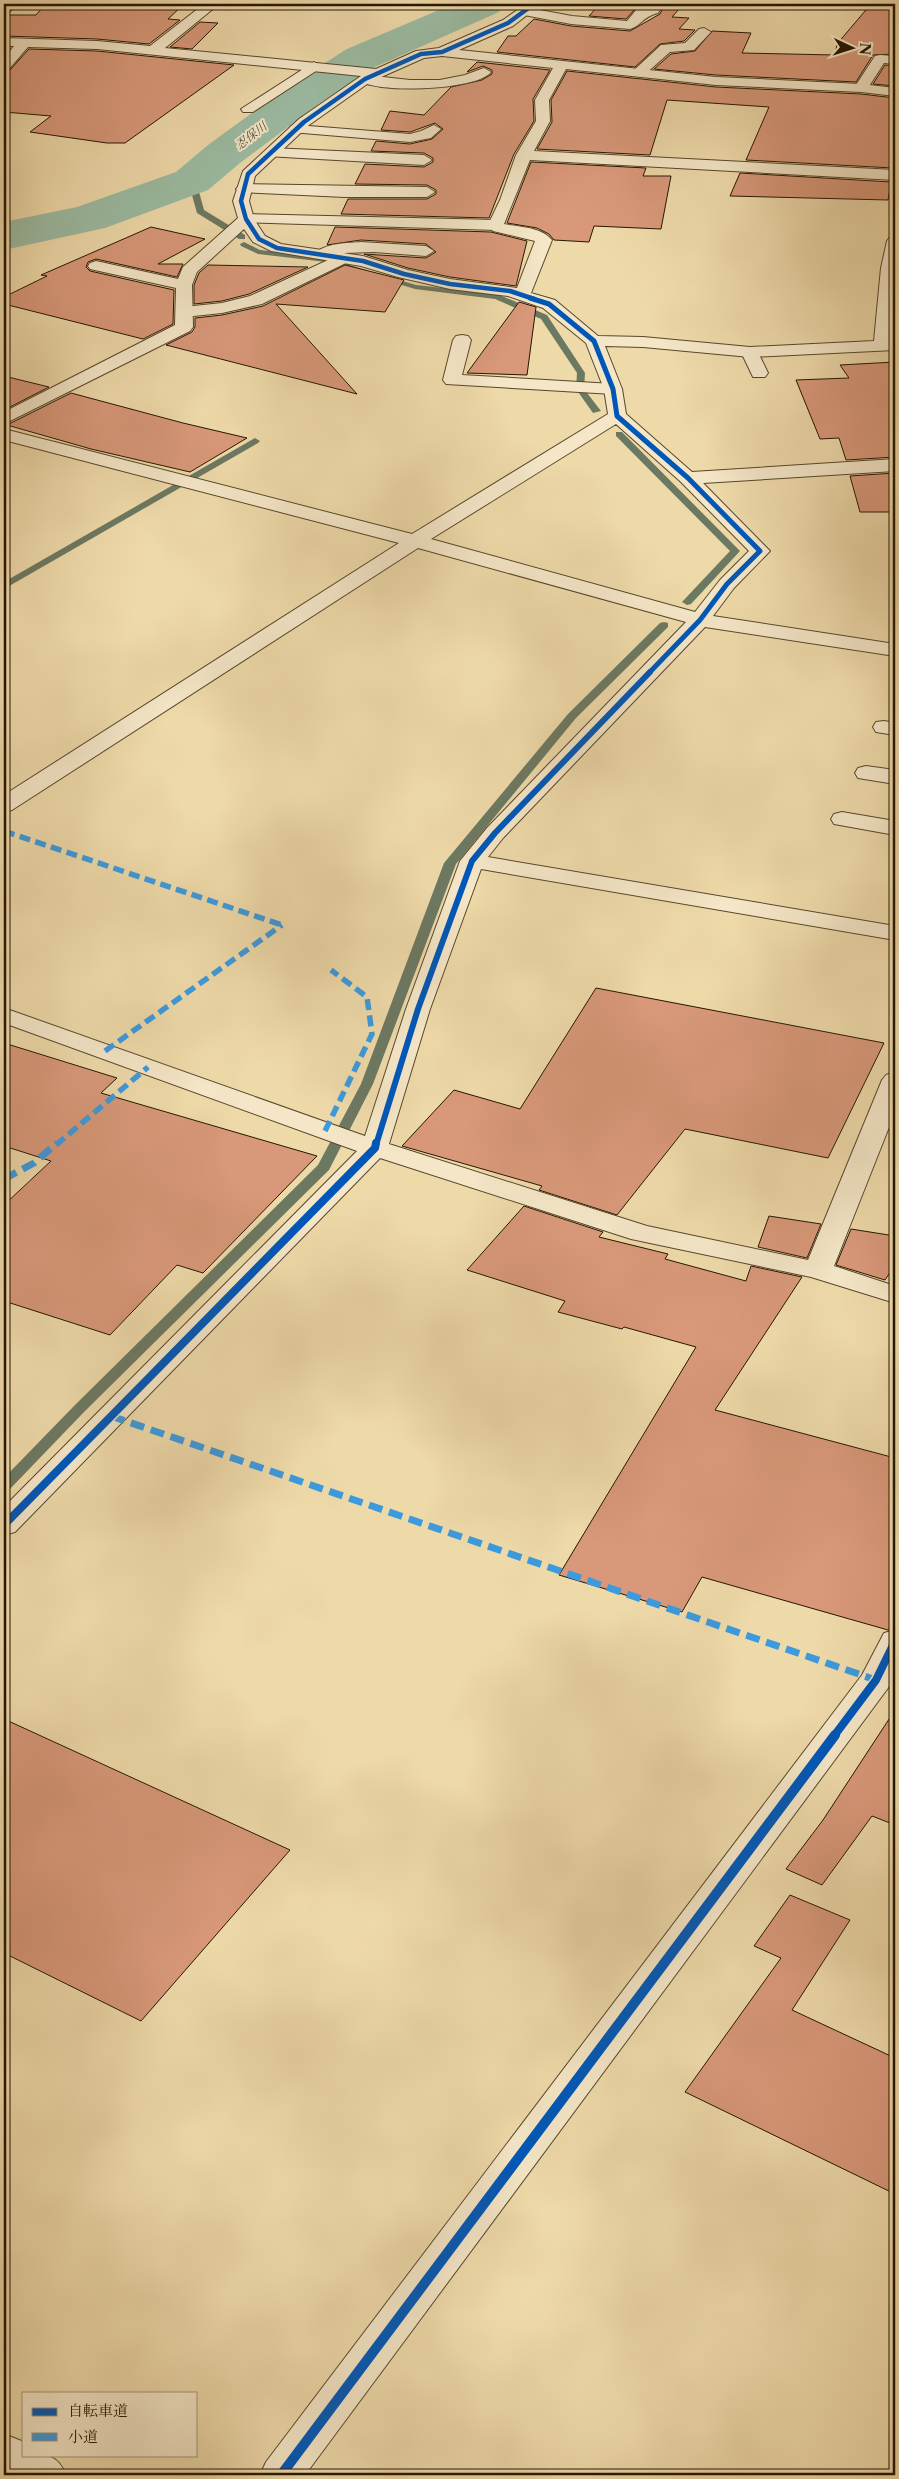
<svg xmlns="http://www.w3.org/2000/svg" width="899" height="2479" font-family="'Libre Caslon Text','Noto Serif JP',serif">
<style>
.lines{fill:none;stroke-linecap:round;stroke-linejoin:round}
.stream{fill:#6c7962;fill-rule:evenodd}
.river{fill:#9bbba2;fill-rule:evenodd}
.building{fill:#d89879;stroke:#251601}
.service-casing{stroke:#57472b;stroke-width:2}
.minor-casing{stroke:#57472b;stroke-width:2}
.service{fill:#f4e6c7;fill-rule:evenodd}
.minor{fill:#f4e6c7;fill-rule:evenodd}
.quiet-far1{stroke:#3c9add;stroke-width:5.5;stroke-dasharray:11 5.5;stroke-linecap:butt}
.quiet{stroke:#3c9add;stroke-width:7;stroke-dasharray:14 7;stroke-linecap:butt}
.cycleway-far4-casing{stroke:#f4e6c7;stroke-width:6}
.cycleway-far3-casing{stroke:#f4e6c7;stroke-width:7}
.cycleway-far2-casing{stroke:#f4e6c7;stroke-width:9}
.cycleway-far1-casing{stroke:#f4e6c7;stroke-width:11}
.cycleway-casing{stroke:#f4e6c7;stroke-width:13}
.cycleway-far4{stroke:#0057b8;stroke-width:4.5}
.cycleway-far3{stroke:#0057b8;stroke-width:5}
.cycleway-far2{stroke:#0057b8;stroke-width:6}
.cycleway-far1{stroke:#0057b8;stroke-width:8}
.cycleway{stroke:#0057b8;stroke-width:10}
.labels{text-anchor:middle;stroke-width:4;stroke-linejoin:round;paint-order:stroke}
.far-water-label{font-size:12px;font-style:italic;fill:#4e5039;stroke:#f4e6c7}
</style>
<rect width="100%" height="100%" fill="#eed9a9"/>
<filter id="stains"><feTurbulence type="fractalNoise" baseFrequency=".004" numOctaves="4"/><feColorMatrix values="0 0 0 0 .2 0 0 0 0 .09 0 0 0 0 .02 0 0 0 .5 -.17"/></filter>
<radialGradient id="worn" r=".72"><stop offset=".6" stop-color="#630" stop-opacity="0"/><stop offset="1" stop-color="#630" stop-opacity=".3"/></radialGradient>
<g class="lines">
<g class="stream">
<path d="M192,179l4,2 8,29 41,25v4h-6l-42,-26 -9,-32z"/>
<path d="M244,242l16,8 67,8 39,12 -4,2 -36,-10 -68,-8 -17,-8 -1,-2z"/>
<path d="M382,275l34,10 81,9 50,21 38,58 -1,16 17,22 -8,2 -17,-24 1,-16 -36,-54 -46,-20 -80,-10 -33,-10z"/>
<path d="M616,432h6l118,119 -49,53 -4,1 -5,-3 48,-51 -114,-115z"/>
<path d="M255,438l5,3 -2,2 -254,146v-7z"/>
<path d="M664,622l4,1v4l-92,91 -120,146 -83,220 -44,86 -245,242 -75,78 -5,2v-14l70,-72 244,-241 43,-81 83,-221 124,-149 92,-91z"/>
</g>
<path class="river" d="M453,4h51l-5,8 -124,55 -55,36 -80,60 -32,27 -103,38 -101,22v-28l73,-15 99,-35 32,-27 82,-60 57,-36z"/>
</g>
<g class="building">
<path d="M83,4h101l-16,15 12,1 -31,24 -52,-5 -93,-3v-21h32l7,-8 34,2z"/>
<path d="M600,4h15l29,2 -9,3 -9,10 -37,-3z"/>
<path d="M871,4l24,2v48l-22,1 -17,27 -140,-7 -62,-6 17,-15 24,-3 17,-20 39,2 -9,20 93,2 2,-11z"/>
<path d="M659,7l20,2 -7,8 17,1 -10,11 16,1 -11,11 -24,3 -25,23 -138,-15 11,-16h8l18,-17 37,7 59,5 30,-17 2,-4z"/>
<path d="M200,22l18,1 -26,26 -22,-2z"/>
<path d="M29,49l68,2 137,14 -109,78h-18l-77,-11 21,-16 -47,-4v-40l6,-2z"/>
<path d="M477,62l73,8 -17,29 1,22 -20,33 -25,64 -148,-4 7,-15h79l9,-5v-4l-9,-5 -72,-1 10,-20 59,3 9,-5v-4l-9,-5 -53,-2 5,-10 34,3 22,-5 11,-10 -8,-6 -25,9 -29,-2 9,-19 34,4 27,-28 31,-7 10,-6v-4l-9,-4 -16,6z"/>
<path d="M885,65l10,1v20l-22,-2z"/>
<path d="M567,71l149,16 145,7 34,4 -2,70 -147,-8 23,-53 -102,-7 -17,55 -113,-6 15,-27 -1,-22z"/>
<path d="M531,162l115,6 -3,8h28l-10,53 -67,-3 -5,16 -35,-2 -5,-6 -12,-6 -30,-5z"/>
<path d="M740,173l151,9 -3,18 -158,-4z"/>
<path d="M151,227l54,12 -47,25h25l-6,13 -81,-18 -8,3 -2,5 4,4 84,19 -1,34 -30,15 -139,-35v-7l43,-21 -6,-1z"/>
<path d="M335,227l156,5 36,9 -11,45 -66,-9 -42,-9 -44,-14 62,4 10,-6 -10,-8 -65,-4 -34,5z"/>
<path d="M208,265l100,2 -59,27 -27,7 -28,3v-19l5,-12z"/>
<path d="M345,265l59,15 -19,32 -109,-8 81,90 -191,-49 26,-13 3,-5v-9l27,-3 41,-9z"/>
<path d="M519,302l17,5 -9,68 -60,-2z"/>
<path d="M895,362v95l-49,3 -7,-22 -19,1 -24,-59 53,-2 -9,-13z"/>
<path d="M4,376l45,11 -45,23z"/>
<path d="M71,393l112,30 64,15 -57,34 -99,-23 -84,-24z"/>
<path d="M895,473v39h-35l-10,-36z"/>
<path d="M596,988l288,55 -56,115 -143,-29 -68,86 -78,-25 3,-4 -140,-40 52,-56 66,19z"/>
<path d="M4,1043l113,35 -16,15 216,63 -114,117 -26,-8 -67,70 -106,-34v-96l47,-44 -47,-15z"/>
<path d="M524,1206l79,26 -4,5 69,17 -3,5 81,22 5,-15 51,11 -87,133 180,48v170l-7,2 -186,-53 -20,35 -123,-37 137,-228 -72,-20 -2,2 -64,-17 7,-11 -98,-31z"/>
<path d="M769,1216l52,8 -14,34 -49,-11z"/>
<path d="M851,1229l44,7v29l-10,15 -49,-15z"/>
<path d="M895,1710v115l-23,-9 -50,69 -36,-16 37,-49z"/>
<path d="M4,1719l286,131 -149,171 -137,-68z"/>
<path d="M790,1895l60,25 -58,90 103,48v136l-210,-102 96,-134 -27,-12z"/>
</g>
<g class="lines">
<g class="service-casing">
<g id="service">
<path d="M4,4h13l-8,8 -5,1z"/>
<path d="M653,6l7,4 -2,3c-16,4 -17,13 -28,16l-59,-5 -47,-9 -7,-4 7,-4 48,9 55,5 9,-11z"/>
<path d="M704,28l7,4 -17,18 -24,2 -27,24h-10l-2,-3 30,-28 24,-2 14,-14z"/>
<path d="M880,55l15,1v8l-11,-1 -18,28h-10l-2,-3 21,-32z"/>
<path d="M314,62l7,4 -2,3 -66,43h-10l-2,-3z"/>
<path d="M484,68l7,4c-14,19 -122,22 -133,7l7,-4 45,5h30l25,-5z"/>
<path d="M296,125l114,9 11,-3 13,-6 7,4 -10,9 -21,4 -119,-10 -2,-3 2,-3z"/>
<path d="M271,148l153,7 8,5 -8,5 -158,-9 -3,-3z"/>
<path d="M244,184l183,3 8,5 -8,5h-82l-106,-5 -3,-3 3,-3z"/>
<path d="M246,214l250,6 8,5 -8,5 -256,-8 -2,-3z"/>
<path d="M361,242l65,4 8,5 -8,5 -52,-4 -30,1 8,5 -2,3 -88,43 -40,9 -38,4 -6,-1 -2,-4 2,-4 6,-1 38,-4 28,-7 91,-42 -18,5 -8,-5c8,-11 34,-11 46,-12z"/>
<path d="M462,335l6,1 3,4 -9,35 151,9 6,1 3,4 -3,4 -6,1 -167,-10 -3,-4 10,-40 3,-4z"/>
<path d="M750,347l6,1 12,25 -3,4h-12l-12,-25 3,-4z"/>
<path d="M884,721l11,2v12l-19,-3 -3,-5 3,-5z"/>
<path d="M866,766l29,4v14l-37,-6 -3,-5 3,-5z"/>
<path d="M842,812l53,9v14l-61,-11 -3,-5 3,-5z"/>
</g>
</g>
<g class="minor-casing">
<g id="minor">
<path d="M204,4h15l-54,44 211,21 40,-18 23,-3 64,-28 23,-16h15l-28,22 -54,24 257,27 145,7 34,4v8l-34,-4 -145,-7 -150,-16 -17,31 1,21 -16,30 361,19v10l-365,-20 -26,64c15,3 38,3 48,16l-21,53 24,7 43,36 45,1 107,10 124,-6 7,-73 6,-27 2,-3 6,-2v55l-4,49h4v10l-145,7 -107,-10 -38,-1 17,43 4,25 66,58 203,-13v12l-192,12 67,68 -36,37 -21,28 182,28v12l-190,-29 -202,211 -15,19 407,69v14l-414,-71 -51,140 -41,135 258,82 161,34 74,-180 4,-5 9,-3v40l-61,154 61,20v17l-84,-26 -180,-38 -251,-81 -365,374 -11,3v-28l353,-356 -353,-128v-15l361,128 41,-127 54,-148 27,-33 199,-206 -268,-74 -406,262 -8,2v-17l395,-252 -395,-103v-11l408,105 196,-120 -4,-25 -18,-46 -43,-35 -35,-12 -58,-7 -52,-12 -37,-11 -90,-15 -18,-9 -9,-13 -47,43 -5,13 1,42 -3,4 -186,93v-12l171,-87 1,-37 -86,-19 -2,-3 2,-3 6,-2 82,18 5,-12 55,-49 -5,-17 10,-30 56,-52 62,-43 -264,-27 -69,-2 -19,22 -5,1v-12l10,-12h-10v-8l93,3 53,5zM442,56l111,12 -18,32 1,21 -20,34 -16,45 -12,25 5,6 42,10 -18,47 -67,-9 -42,-9 -45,-14 -82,-12 -16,-8 -11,-17 -5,-18 6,-25 54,-51 61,-43 54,-24zM616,424l65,58 68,69 -29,29 -25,32 -264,-73z"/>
<path d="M895,1630v44l-7,14 -583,787h-45l6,-13 596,-787 22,-42z"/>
<path d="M4,2434l20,8v13c22,0 33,-2 42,20h-58l-4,-2z"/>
</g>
</g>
<use href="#service" class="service"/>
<use href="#minor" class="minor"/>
<g class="quiet-far1">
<path d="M4,831l278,94"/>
<path d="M105,1051l177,-126"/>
<path d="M325,1131l47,-97 -5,-37 -36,-27"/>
<path d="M56,1145l92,-78"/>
</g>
<g class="quiet">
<path d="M4,1179l30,-16 23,-20"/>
<path d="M111,1416l765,264"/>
</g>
<g class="cycleway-far4-casing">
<path id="cycleway-far4" d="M534,299l-24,-8 -60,-7 -46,-10 -41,-13 -86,-13 -18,-9 -13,-20 -5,-18 7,-27 56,-52 61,-43 56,-25 21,-2 66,-29 26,-19"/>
</g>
<g class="cycleway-far3-casing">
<path id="cycleway-far3" d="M530,298l19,6 45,37 19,48 4,27 71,62 72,73 -33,33 -27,36 -52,54"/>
</g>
<g class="cycleway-far2-casing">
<path id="cycleway-far2" d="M376,1145l42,-136 54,-148 23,-28 155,-161"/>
</g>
<g class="cycleway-far1-casing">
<g id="cycleway-far1">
<path d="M4,1525l371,-377 1,-5"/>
<path d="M834,1736l42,-56 19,-39"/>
</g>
</g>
<g class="cycleway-casing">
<path id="cycleway" d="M281,2475l554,-740"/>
</g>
<use href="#cycleway-far4" class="cycleway-far4"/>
<use href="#cycleway-far3" class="cycleway-far3"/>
<use href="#cycleway-far2" class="cycleway-far2"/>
<use href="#cycleway-far1" class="cycleway-far1"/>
<use href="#cycleway" class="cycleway"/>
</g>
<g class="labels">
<g class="far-water-label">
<text transform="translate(251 136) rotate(-38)" y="4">忍保川</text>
</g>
</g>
<rect width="899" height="2479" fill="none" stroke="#eed9a9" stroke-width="20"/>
<rect x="5" y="5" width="889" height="2469" fill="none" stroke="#251601" stroke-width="2.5"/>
<rect x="10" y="10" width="879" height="2459" fill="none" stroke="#251601"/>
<rect x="22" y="2392" width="175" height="65" fill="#f4e6c7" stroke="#a19378"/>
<rect x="32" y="2408" width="25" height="8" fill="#0057b8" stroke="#a19378"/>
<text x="68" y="2416" font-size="15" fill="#251601">自転車道</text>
<rect x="32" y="2433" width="25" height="8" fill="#3c9add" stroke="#a19378"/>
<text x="68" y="2442" font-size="15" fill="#251601">小道</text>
<g transform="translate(852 48) rotate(94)" stroke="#f4e6c7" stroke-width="4" paint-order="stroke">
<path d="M0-4L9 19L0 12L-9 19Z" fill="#251601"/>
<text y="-8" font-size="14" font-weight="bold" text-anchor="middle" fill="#251601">N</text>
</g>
<rect width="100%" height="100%" filter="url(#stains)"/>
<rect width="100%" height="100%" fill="url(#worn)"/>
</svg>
